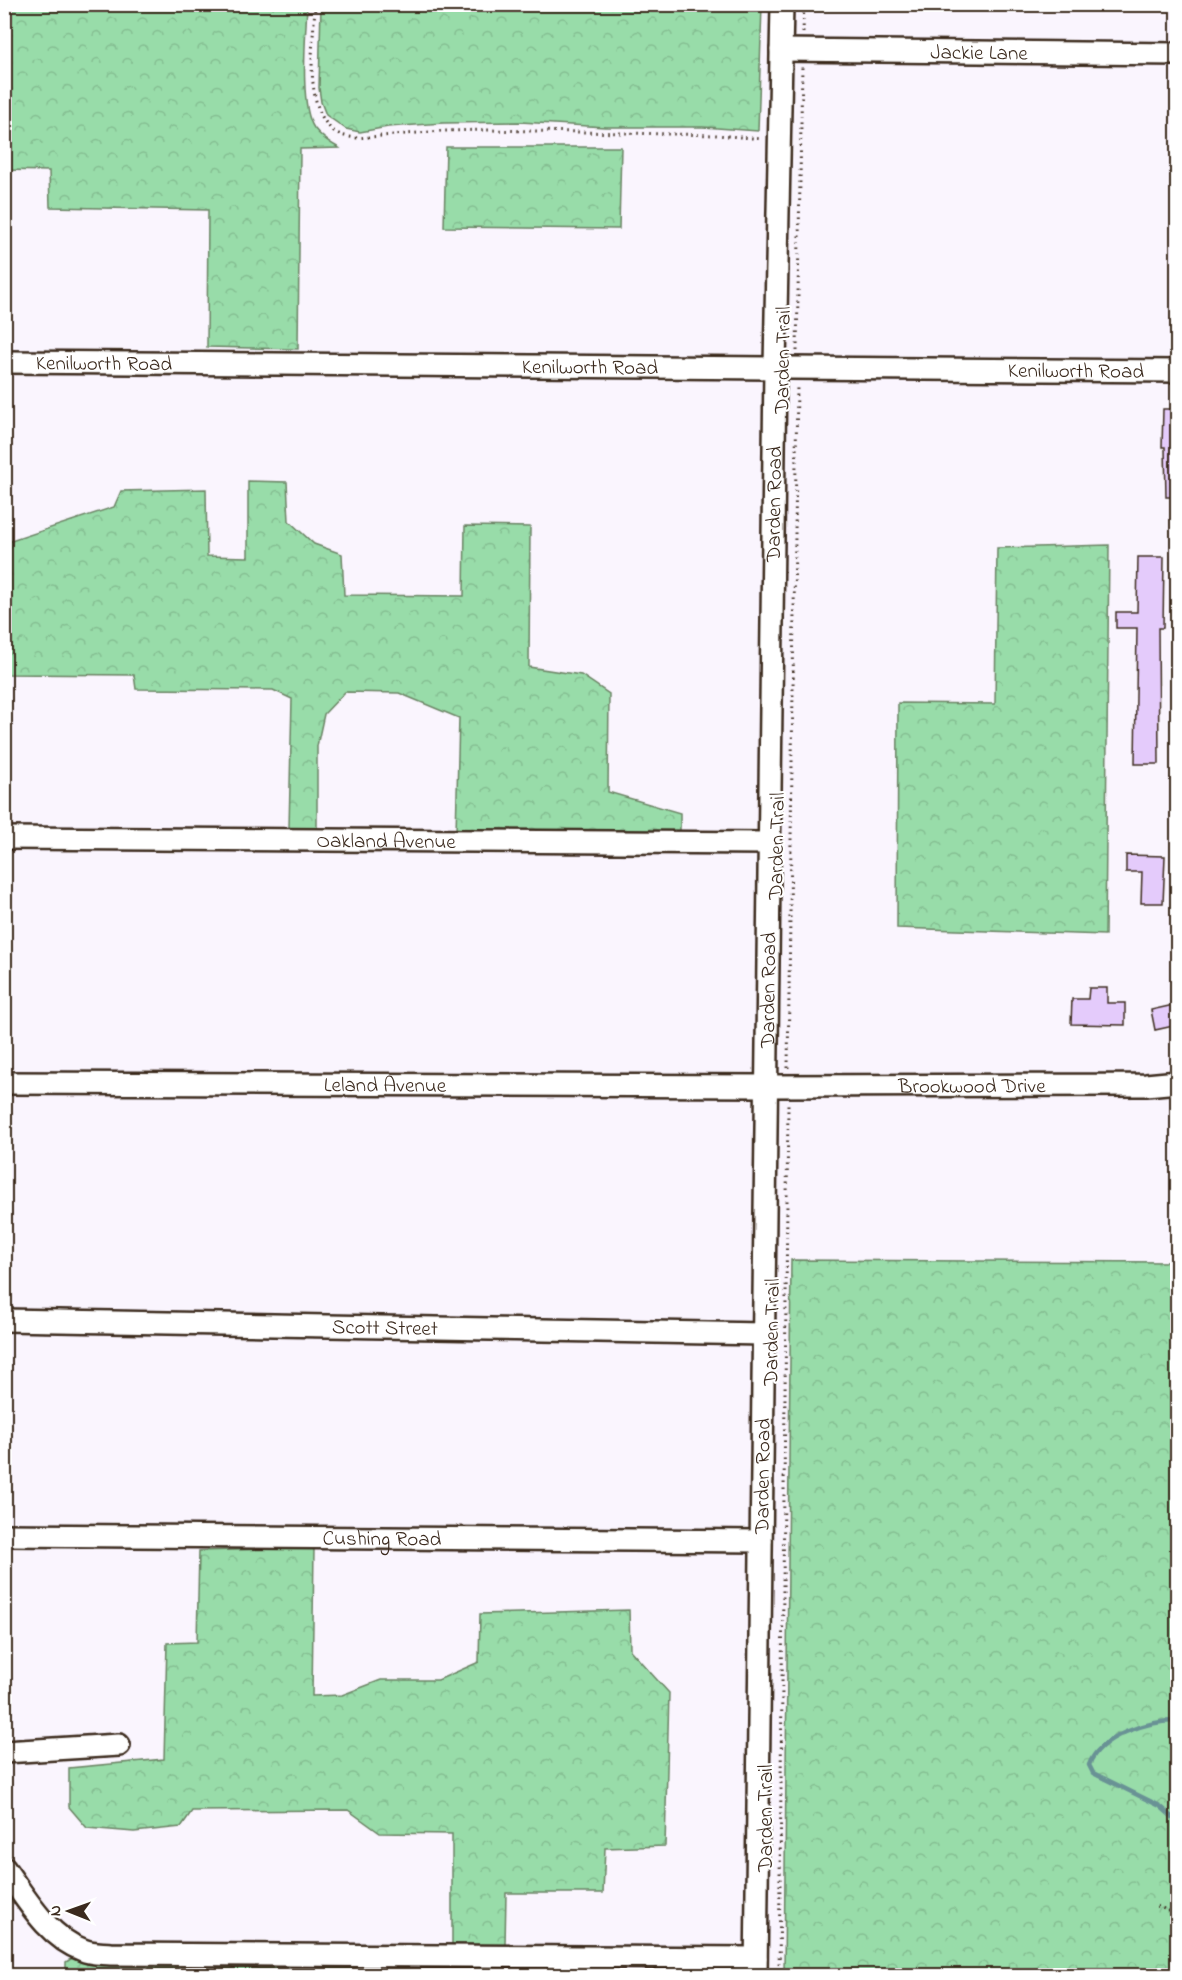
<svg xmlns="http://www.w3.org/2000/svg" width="1182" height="1980" font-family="'Indie Flower',sans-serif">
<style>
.forest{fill:url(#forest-crowns);stroke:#6a8364;stroke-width:1.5}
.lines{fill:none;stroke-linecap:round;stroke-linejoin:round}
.stream{stroke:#699295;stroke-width:4.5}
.building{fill:#e4cbfb;stroke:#3b2a1e;stroke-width:1.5}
.minor-casing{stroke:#3b2a1e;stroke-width:26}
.path{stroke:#3b2a1e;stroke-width:3;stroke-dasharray:1.5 4.5;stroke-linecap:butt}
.minor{stroke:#fff;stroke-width:21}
.labels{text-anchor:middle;stroke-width:4.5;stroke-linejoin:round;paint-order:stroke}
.street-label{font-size:21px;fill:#3b2a1e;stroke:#fff}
</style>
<defs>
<pattern id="forest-crowns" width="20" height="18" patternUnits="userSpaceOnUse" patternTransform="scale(1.5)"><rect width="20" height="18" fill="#98dca9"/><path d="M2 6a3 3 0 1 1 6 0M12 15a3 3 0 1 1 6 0" fill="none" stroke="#84bd91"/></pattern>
</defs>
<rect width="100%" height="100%" fill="#faf5fe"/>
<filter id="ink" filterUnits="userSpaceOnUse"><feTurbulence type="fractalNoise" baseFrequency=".0167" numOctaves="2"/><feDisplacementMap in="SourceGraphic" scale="12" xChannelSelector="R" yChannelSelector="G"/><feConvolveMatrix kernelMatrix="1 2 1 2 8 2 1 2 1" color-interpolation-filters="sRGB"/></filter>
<g filter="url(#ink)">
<g class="forest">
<path d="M5,4l302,1c-1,28 -8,101 7,123 7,9 16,15 25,20l-39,1 -2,200 -91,-2 1,-137 -158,-3 -1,-36 -44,-1z"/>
<path d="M321,5h441l-4,126 -55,-4h-98l-85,-5 -77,1 -55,4 -28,5 -14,-3 -20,-14 -5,-13 -2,-14z"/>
<path d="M446,147h175l-2,82 -175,-2z"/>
<path d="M248,481l39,1 2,39 25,23 28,10 2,41 120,1 1,-70 65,1 -1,140 52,8 28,19 -1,98 72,21v21l-224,-2 3,-114 -60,-25 -54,-1 -21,22 -7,32v82h-28l3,-129 -19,-9 -137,-1 -2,-14 -129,-1v-131l109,-36 7,-16 85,-2 1,67 41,1z"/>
<path d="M1109,545l-4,390 -208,-7 1,-225 97,1 2,-156z"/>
<path d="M791,1260l386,2v713h-393z"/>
<path d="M314,1548l-2,148 30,-1 39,-15h57l41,-18 1,-48 149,-4 1,40 39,43 -4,153 -60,2 -2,45h-97l-1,52h-53v-111l-72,-1 -32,-23 -156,1 -11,16 -47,5 -47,-4 -18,-21v-39l95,-9 3,-116 30,-1 2,-91z"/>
<path d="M97,1942l287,4v29l-318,1v-14z"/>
</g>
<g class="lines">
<path class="stream" d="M1178,1721c-29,-1 -79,15 -89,44l4,8 67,33 18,16"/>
</g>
<g class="building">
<path d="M1163,409h15v88h-12l-1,-50h-3z"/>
<path d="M1138,557h26l-1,71h-5l1,136h-24l2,-136h-21v-16h21z"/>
<path d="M1126,855l39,1 -2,47h-22l1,-31h-16z"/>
<path d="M1089,988h18v15h18v22l-54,-1 1,-25h16z"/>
<path d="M1178,1004v21l-23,5 -4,-20z"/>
</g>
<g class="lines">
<g class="minor-casing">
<g id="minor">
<path id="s1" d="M781,50l397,4"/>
<path id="s2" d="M4,362l1174,9"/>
<path id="s3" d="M4,838l765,5"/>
<path id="s4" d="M4,1083l762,3 380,-1 32,-3"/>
<path id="s5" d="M4,1320l760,14"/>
<path id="s6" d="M4,1535l757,6"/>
<path d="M4,1752l115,-7"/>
<path d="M4,1868c22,30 43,69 79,82 8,4 19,3 28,4l645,4"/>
<path id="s7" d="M756,1976l19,-1609 7,-363"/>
</g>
</g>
<g class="path">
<path d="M315,4c-1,36 -13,104 20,128 6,4 15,5 22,6l85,-7 46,-1 228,5 47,4"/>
<path d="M803,33l1,-29"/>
<path d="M797,351l5,-285"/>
<path d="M788,1068l9,-684"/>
<path d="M1157,1906l21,9"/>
<path d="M779,1976l9,-872"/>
</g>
<use href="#minor" class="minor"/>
</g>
</g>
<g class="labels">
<g class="street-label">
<text dy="7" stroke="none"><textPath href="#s1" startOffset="198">Jackie Lane</textPath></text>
<text transform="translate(782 360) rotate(-89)" y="7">Darden Trail</text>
<text dy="7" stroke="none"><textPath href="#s2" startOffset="100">Kenilworth Road</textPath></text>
<text dy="7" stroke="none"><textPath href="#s2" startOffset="586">Kenilworth Road</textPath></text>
<text dy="7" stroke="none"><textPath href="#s2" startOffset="1072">Kenilworth Road</textPath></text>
<text dy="7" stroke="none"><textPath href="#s7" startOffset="1472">Darden Road</textPath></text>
<text dy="7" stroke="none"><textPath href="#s3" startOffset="382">Oakland Avenue</textPath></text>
<text transform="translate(776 846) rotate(-89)" y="7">Darden Trail</text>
<text dy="7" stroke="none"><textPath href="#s7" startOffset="986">Darden Road</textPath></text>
<text dy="7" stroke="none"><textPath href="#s4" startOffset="381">Leland Avenue</textPath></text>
<text dy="7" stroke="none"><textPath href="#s4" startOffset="968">Brookwood Drive</textPath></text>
<text dy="7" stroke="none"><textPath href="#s5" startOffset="381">Scott Street</textPath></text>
<text transform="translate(771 1332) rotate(-89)" y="7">Darden Trail</text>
<text dy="7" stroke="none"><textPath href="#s7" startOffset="500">Darden Road</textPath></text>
<text dy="7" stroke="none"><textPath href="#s6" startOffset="378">Cushing Road</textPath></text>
<text transform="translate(765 1818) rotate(-90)" y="7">Darden Trail</text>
</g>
</g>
<rect width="1182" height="1980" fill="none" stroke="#fff" stroke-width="24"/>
<rect x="12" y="12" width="1158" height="1956" fill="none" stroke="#3b2a1e" stroke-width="2" filter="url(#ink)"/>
<g transform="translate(69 1911) rotate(271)" stroke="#ffffff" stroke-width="4.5" paint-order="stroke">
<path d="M0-4.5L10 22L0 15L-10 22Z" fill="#3b2a1e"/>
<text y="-9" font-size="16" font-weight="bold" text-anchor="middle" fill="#3b2a1e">N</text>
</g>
</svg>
